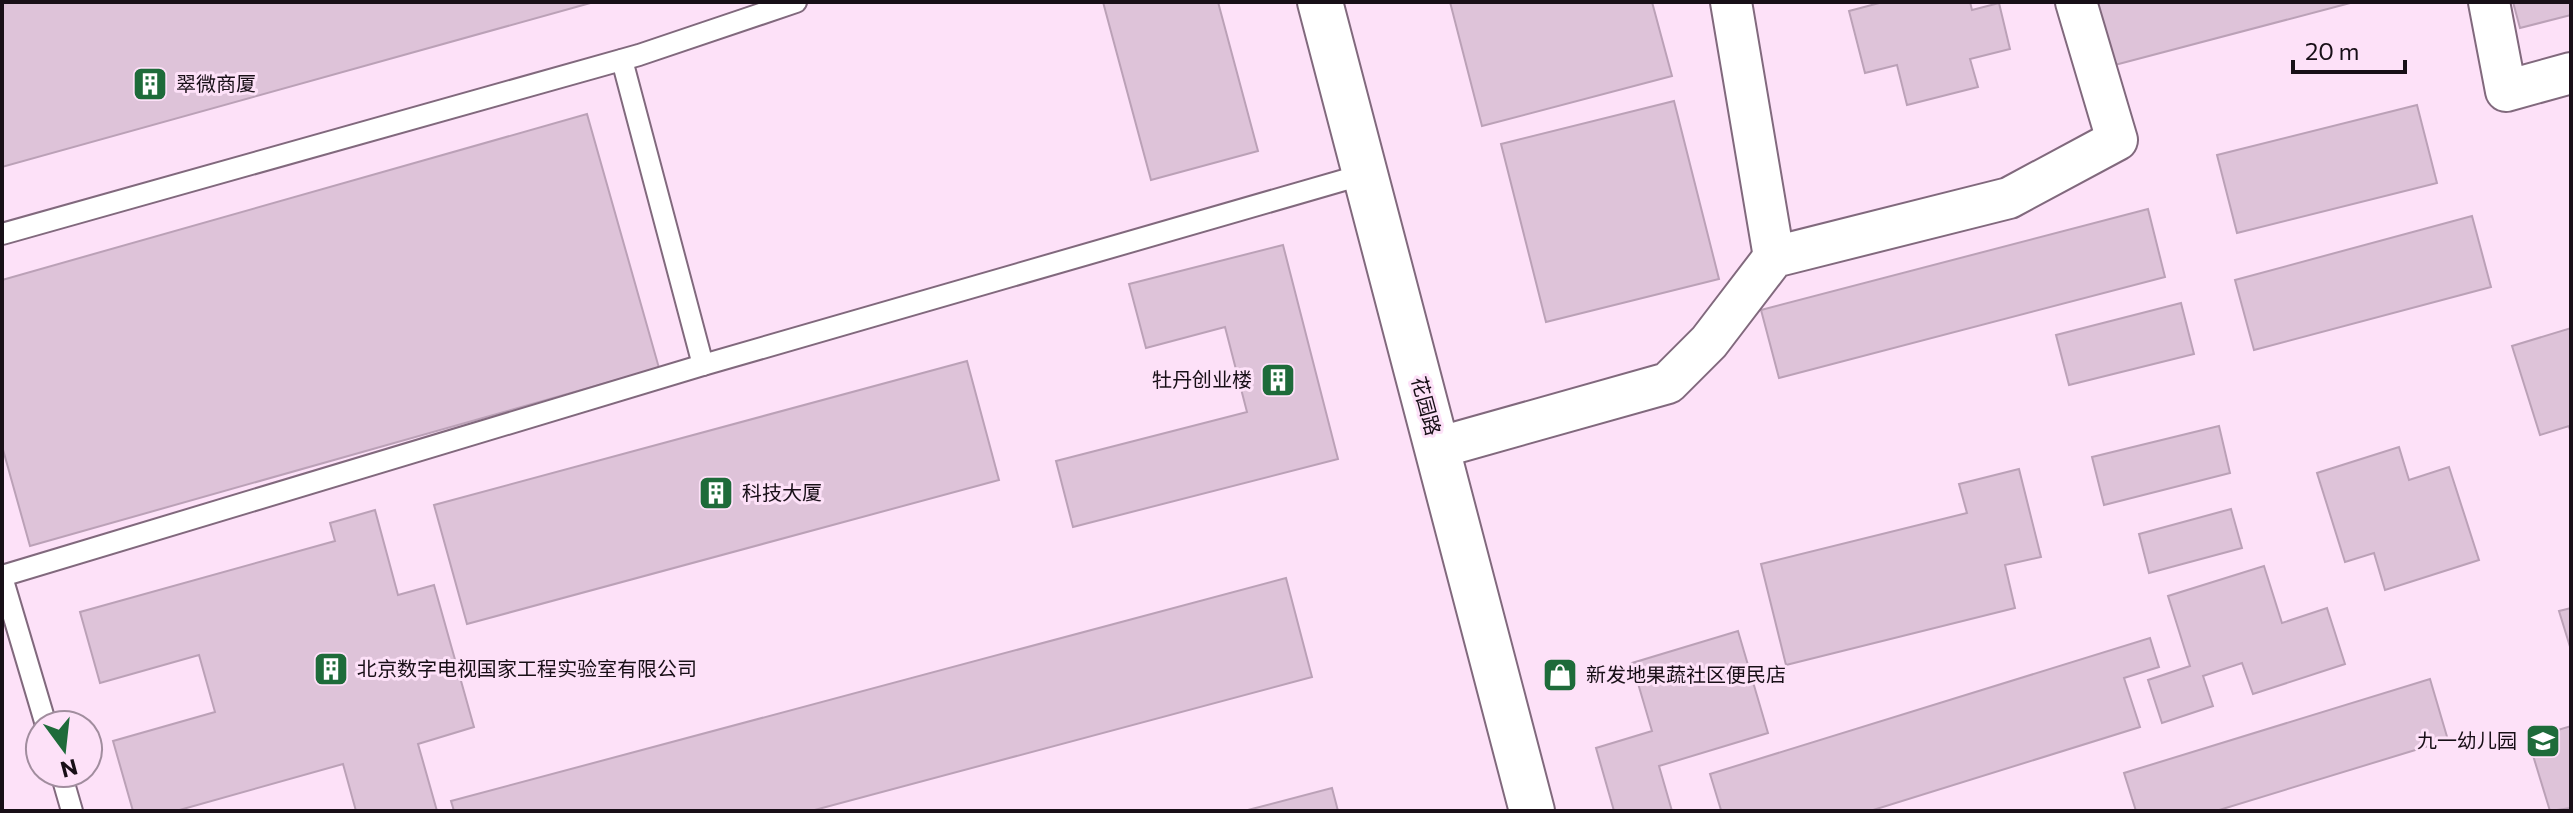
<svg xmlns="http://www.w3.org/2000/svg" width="2573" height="813" font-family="Commissioner,'Noto Sans SC',sans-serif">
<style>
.building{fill:#dec3d9;stroke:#bba1b7;stroke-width:2}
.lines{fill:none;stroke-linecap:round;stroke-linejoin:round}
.lane-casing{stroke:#81697d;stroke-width:24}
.street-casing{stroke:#81697d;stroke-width:44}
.secondary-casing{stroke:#81697d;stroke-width:48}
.lane{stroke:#fff;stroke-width:20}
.street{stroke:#fff;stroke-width:40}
.secondary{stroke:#fff;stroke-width:44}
.labels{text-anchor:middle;stroke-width:6;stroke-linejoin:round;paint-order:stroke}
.poi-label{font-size:20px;fill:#180f17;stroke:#fde1f8;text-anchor:start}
.street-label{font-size:20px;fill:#180f17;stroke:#fde1f8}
</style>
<rect width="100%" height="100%" fill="#fde1f8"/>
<g class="building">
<path d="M2,2h592l-592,165z"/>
<path d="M1103,2h115l40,149 -107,29z"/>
<path d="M1450,2h202l20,74 -190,50z"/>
<path d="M1883,2h87l2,8 27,-7 11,46 -40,10 8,28 -71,18 -10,-40 -32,8 -16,-62z"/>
<path d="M2095,2h259l-243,64z"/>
<path d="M2513,2h58v13l-51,13z"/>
<path d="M1674,101l45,178 -173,43 -45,-178z"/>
<path d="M2417,105l20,78 -200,50 -20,-78z"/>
<path d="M587,114l72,254 -629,178 -28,-100v-166z"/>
<path d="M2148,209l17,68 -386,101 -18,-68z"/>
<path d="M2472,216l19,71 -237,63 -19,-70z"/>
<path d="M1283,245l55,214 -265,68 -17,-66 191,-49 -22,-85 -79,21 -17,-64z"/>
<path d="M2181,303l13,51 -125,31 -13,-50z"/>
<path d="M2571,328v106l-2,-8 -29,9 -28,-89z"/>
<path d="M967,361l32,119 -532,144 -33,-119z"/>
<path d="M2219,426l11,47 -126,32 -12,-48z"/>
<path d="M2399,447l10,33 40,-13 30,93 -94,30 -11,-37 -29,9 -28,-89z"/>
<path d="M2019,469l22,88 -36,8 10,43 -229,57 -25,-101 206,-51 -8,-29z"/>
<path d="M2231,509l11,39 -93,25 -10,-39z"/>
<path d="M375,510l23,85 36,-10 40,142 -56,17 19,67h-81l-13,-47 -167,47h-43l-20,-70 102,-29 -16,-57 -99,28 -20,-71 255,-71 -5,-18z"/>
<path d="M2264,566l18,57 45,-15 18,56 -92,30 -11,-31 -39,13 10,30 -51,17 -14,-43 42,-14 -22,-70z"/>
<path d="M1286,578l26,99 -501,134h-357l-3,-10z"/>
<path d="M2571,608v42l-12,-39z"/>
<path d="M1738,631l30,102 -109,33 13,45h-58l-18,-63 56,-17 -20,-68z"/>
<path d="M2150,638l9,29 -35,11 16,49 -270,84h-152l3,-1 -11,-36z"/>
<path d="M2430,679l18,61 -232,71h-80l-12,-38z"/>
<path d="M2571,726v82l-21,3 -22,-72z"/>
<path d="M1332,788l6,23h-94z"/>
</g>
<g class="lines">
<g class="lane-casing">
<g id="lane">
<path d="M622,60l81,305"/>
<path d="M2,234l637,-179 157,-53"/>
<path d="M2,576l701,-211 662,-191"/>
<path d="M2,577l44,148"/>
<path d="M61,773l11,38"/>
</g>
</g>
<g class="street-casing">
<g id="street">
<path d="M1731,2l43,255"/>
<path d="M2489,2l17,89 65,-18"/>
<path d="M1437,448l231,-65 41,-41 65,-85 235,-59 108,-58 -41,-138"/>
</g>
</g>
<g class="secondary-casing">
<path id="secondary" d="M1320,2l212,809"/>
</g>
<use href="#lane" class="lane"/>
<use href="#street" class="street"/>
<use href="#secondary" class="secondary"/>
</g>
<defs>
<g id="building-square" transform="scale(1.8)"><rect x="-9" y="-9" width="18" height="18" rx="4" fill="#1e6b3a" stroke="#fde1f8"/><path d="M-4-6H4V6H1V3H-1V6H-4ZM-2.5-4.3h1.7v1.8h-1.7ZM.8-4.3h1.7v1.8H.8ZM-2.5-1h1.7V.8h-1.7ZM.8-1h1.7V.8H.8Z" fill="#fff"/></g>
<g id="shop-square" transform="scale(1.8)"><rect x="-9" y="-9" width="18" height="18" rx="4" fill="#1e6b3a" stroke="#fde1f8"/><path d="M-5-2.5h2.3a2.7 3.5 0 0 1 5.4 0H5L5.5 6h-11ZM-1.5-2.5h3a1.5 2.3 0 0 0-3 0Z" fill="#fff"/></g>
<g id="school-square" transform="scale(1.8)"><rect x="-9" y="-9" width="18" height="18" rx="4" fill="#1e6b3a" stroke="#fde1f8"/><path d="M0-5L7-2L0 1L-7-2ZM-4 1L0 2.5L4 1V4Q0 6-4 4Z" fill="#fff"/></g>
</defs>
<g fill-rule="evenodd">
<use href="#building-square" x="150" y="84"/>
<use href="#building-square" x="1278" y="380"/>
<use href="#building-square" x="716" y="493"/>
<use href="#building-square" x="331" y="669"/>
<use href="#shop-square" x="1560" y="675"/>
<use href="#school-square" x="2543" y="741"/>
</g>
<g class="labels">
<g class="poi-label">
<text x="176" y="91">翠微商厦</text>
<text x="1252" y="387" text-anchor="end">牡丹创业楼</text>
<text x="742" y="500">科技大厦</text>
<text x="357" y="676">北京数字电视国家工程实验室有限公司</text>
<text x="1586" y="682">新发地果蔬社区便民店</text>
<text x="2517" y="748" text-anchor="end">九一幼儿园</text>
</g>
<g class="street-label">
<text transform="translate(1426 406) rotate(75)" y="7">花园路</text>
</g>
</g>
<rect width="2573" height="813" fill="none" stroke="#180f17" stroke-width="8"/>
<g transform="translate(64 749) rotate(165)"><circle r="38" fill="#fde1f8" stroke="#a18d9e" stroke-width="2"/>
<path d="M0-6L14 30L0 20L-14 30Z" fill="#1e6b3a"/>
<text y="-12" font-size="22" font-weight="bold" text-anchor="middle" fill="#180f17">N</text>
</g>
<path d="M2293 60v12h112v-12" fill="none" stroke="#180f17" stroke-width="4"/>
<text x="2305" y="60" font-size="24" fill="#180f17" stroke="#fde1f8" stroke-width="6" paint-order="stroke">20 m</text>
</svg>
